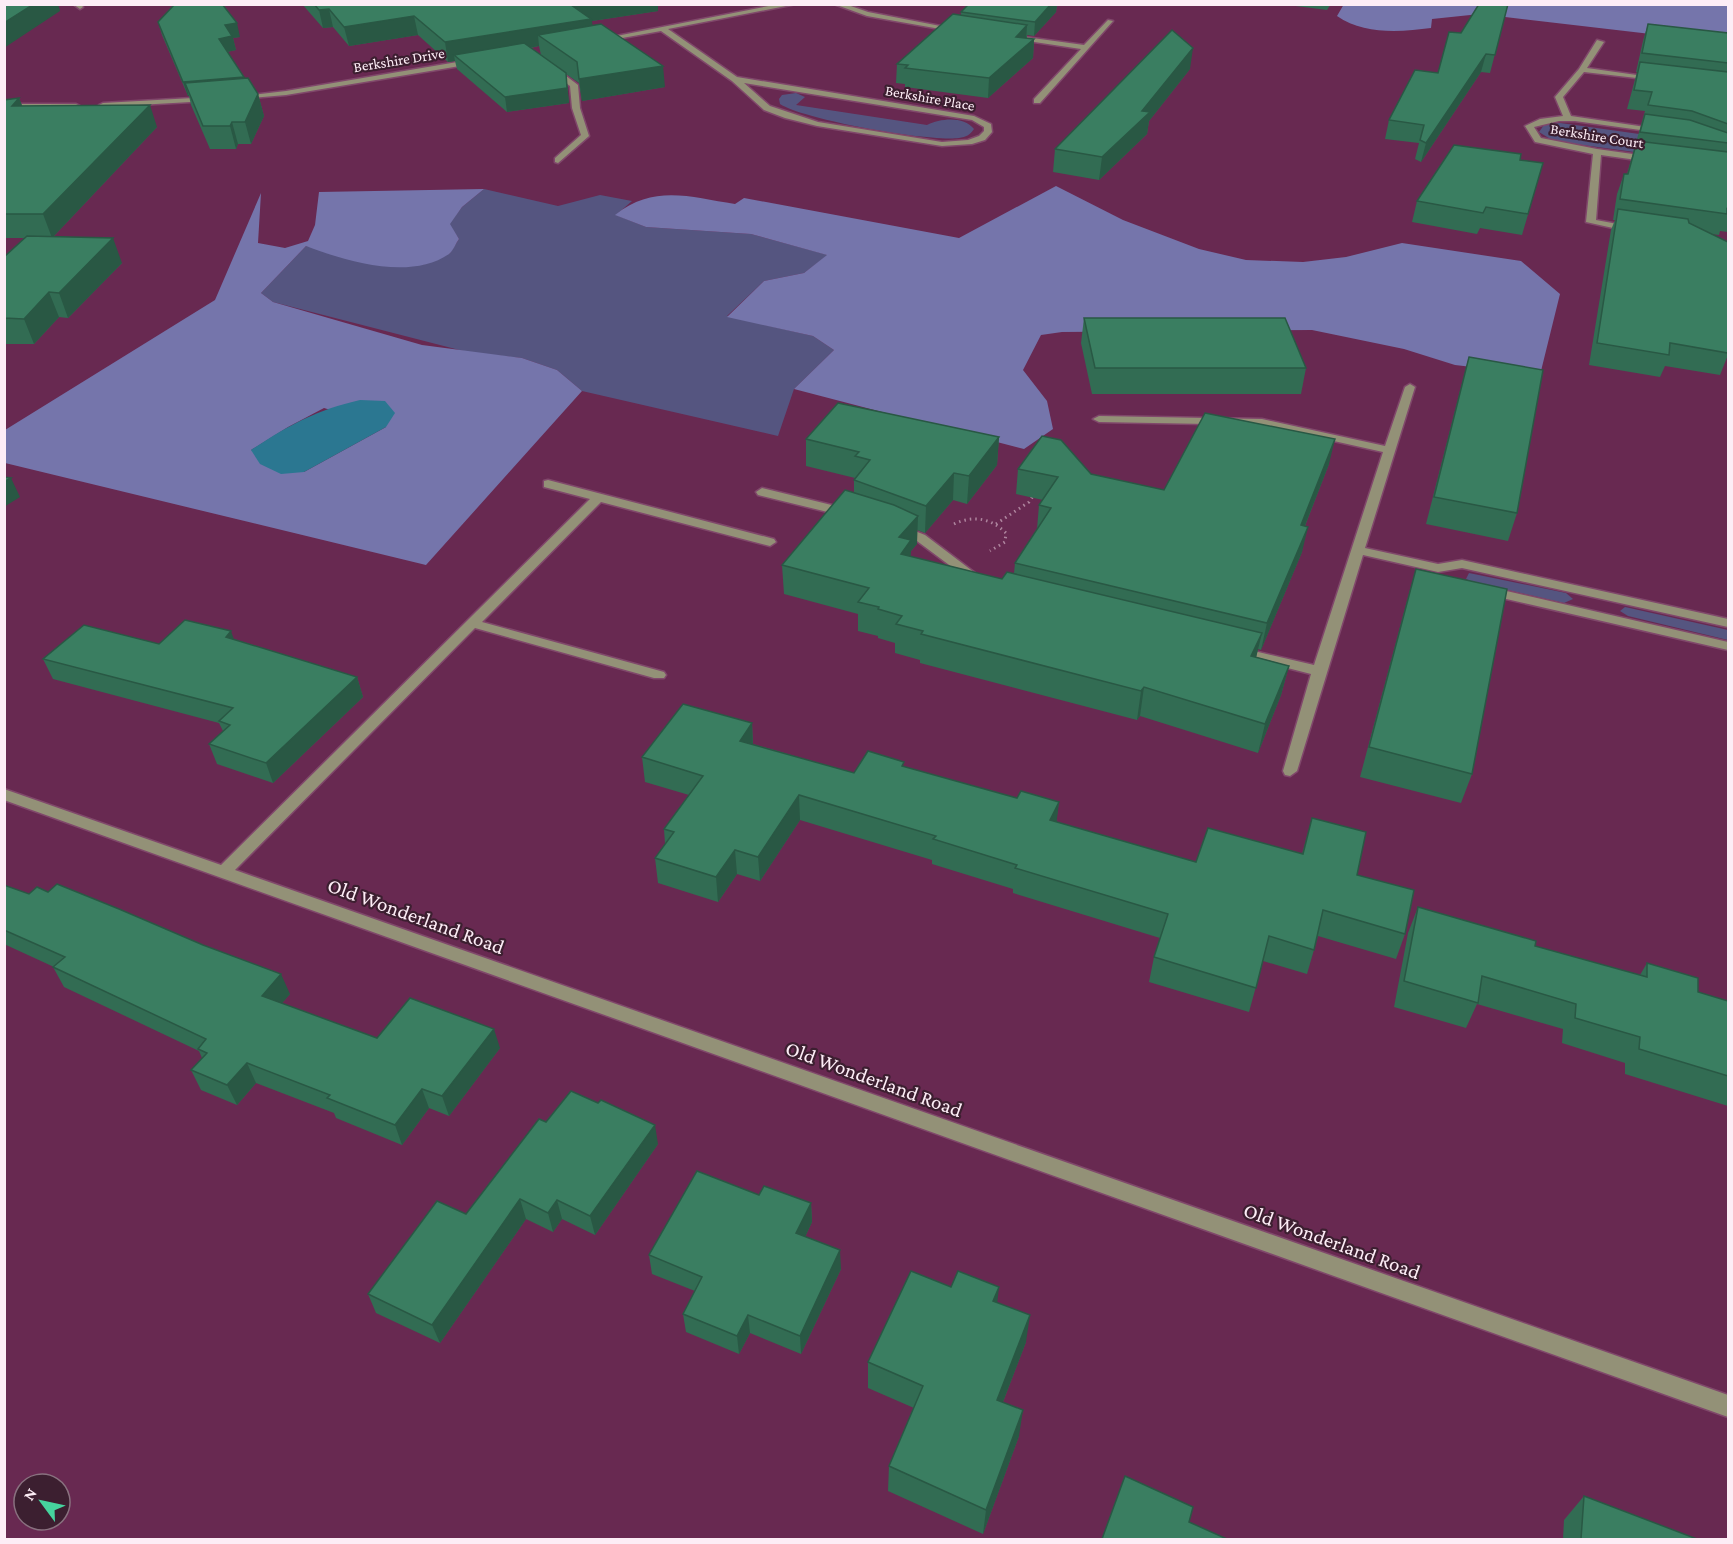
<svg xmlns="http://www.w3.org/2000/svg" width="1733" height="1544" font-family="'Crimson Pro',serif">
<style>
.green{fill:#555580}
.forest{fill:#7575ab;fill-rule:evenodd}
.water{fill:#2b7791}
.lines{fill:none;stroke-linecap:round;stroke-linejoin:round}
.minor-casing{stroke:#80486b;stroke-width:3}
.path{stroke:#ae859e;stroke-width:3;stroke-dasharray:1.5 4;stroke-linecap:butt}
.minor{fill:#939177;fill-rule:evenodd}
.wall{fill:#326c53;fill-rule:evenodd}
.shaded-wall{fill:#295844}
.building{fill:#3a7e61;stroke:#295844;stroke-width:1.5}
.labels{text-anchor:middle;stroke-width:4.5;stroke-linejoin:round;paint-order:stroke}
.far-street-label{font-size:15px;fill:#fdedf6;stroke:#3c1f30}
.near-street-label{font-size:21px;fill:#fdedf6;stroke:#3c1f30}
</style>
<rect width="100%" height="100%" fill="#682951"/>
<g class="green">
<path d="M796,93l9,4 -9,8 131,20c14,-7 37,-9 47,4 -4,6 -8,8 -15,9 -30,4 -154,-18 -179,-34l-1,-5 3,-4z"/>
<path d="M1560,123l15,2 107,15 -11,17 -103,-14 -16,-3 -13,-8 5,-7z"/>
<path d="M484,189l74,17 42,-11 32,6 -16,14 30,12 105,7 77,21 -24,18 -40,8 -37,35 86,20 21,14 -40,39 -16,47 -196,-45 -25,-21 -35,-12 -51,-5 -198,-51 -12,-9 45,-47 116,19 28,-12 9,-14 -10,-15 13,-17z"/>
<path d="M1469,573l97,20 7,6 -9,4 -91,-21 -7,-3z"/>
<path d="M1625,607l103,23v10l-100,-24 -8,-5z"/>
</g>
<g class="forest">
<path d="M1344,4l384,1v38l-248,-29 -48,5 -1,9c-30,4 -67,7 -94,-12z"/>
<path d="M1056,186l67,34 76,29 47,11 57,2 43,-5 56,-14 119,18 39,33 -20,81 -85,-10 -51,-16 -92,-19 -250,2 -21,3 -18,35 24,31 6,28 -29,20 -230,-60 40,-39 -21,-14 -86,-19 37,-36 40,-8 23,-18 -76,-21 -105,-7 -31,-12c39,-31 75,-18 120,-11l9,-6 215,40z"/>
<path d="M484,189l-22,18 -12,17 9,15c-3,4 -6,12 -10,15 -39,27 -104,7 -143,-8l-45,47 12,9 149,43 100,13 35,12 25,21 -156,174 -421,-102v-33l210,-130 46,-107 -3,50 27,5 23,-7 7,-16 4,-33zM324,408l62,19 -82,45 -53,-22 37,-23z"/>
</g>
<path class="water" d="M360,400l25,1 10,12 -9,14 -82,45 -23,2 -21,-10 -9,-14c38,-25 65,-40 109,-50z"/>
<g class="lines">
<g class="minor-casing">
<g id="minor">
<path d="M73,4h8l2,3 -3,2z"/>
<path d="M779,4h17l-128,25 69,48 237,39 17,8 1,8 -7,8 -13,4 -30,2 -125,-20 -32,-8 -21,-8 -32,-29 -71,-50 -61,11 -4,-2zM744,83l228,37 12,7v4l-5,5 -11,4 -26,2 -124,-20 -48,-16z"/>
<path d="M834,4h11l23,8 93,18 -4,2 -90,-16z"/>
<path d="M1108,20l5,1 -73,82h-6v-4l47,-50 -67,-10 -3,-4 73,10z"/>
<path d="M1597,40l7,2 -17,26 71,10 -4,2 -70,-8 -21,25 8,19 88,13h3v4l-87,-12h-16l-25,6 7,11 56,11 57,8 1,2 -4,3 -50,-7 -5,65 38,7v4l-3,1 -45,-10 7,-68 -58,-12 -10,-16 15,-7 23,-3 -8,-19 24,-28z"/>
<path d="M475,59l3,4 -192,32 -48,4 -4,-2 52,-6z"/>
<path d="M547,66h6l25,19 2,23 9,28 -31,27 -3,-1v-4l26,-23 -9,-27 -2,-22 -23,-16z"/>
<path d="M211,97v4h-3l-105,6 -4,-2 4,-2z"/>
<path d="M4,104h72l4,2 -4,2h-72z"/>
<path d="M1410,384l5,3 -50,161 73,16 24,-4 266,59v8l-266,-59 -24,4 -75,-17 -66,216 -7,5 -5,-1 -2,-4 28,-97 -79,-20 -2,-3 7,-4 77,18 69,-213 -121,-27 -163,-3 -6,-3 6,-3 163,3 123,27 20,-59z"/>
<path d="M548,480l226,59 2,3 -6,4 -169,-44 -119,120 182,50 2,3 -2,3h-10l-179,-50 -240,242 1493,525v22l-1724,-617v-11l217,76 369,-366 -46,-12v-6z"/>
<path d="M762,488l90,22 2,3 -6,4 -90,-22 -2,-3z"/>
<path d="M900,525l25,10 58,44 -1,3h-10l-55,-41 -21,-9 -2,-3z"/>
<path d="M1485,586l243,56v8l-248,-57 -2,-3z"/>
</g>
</g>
<g class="path">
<path d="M954,524c19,-9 37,-6 52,9l-1,9 -15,9"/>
<path d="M996,524l33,-22 6,-9"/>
</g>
<use href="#minor" class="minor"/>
</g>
<g class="wall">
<path d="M302,4h356v7l-66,10v5l73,61 -83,14 -3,-18 -13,-9 3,29 -62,9 -50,-43 -2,-8 -7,1 -30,-27 -69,11 -16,-19 -10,1zM539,46l2,9 -10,-7z"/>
<path d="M969,4h88l-1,8 -22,24 -7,-1v3l7,1 -1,19 -45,40 -83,-11v-3l-9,-1 1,-19 64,-48v-4z"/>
<path d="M1280,4h51l-4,6z"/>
<path d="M1508,4l-18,69 -9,-1 -60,90 -6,-3 4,-16 -34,-4 4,-19 49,-47 23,-40z"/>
<path d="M158,22l82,15 -7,1 3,12 -9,2 18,27 13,15 6,22 -13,28h-13l-2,5h-26l-19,-44 -2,-9h-1l-26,-61z"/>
<path d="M1648,24l80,9v199l-8,-1 -1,4 -8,-1 17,60v61l-8,20 -55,-9 -5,11 -71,-12 22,-135 4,-10h-2l4,-26 7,-20h3l18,-63 -18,-2 10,-37h-1l7,-31z"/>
<path d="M1190,69l-41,52 -2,13 -48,46 -46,-8 2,-23z"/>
<path d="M19,98l3,8 135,21 -104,110 69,26 -54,55 -9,-1 -25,27h-30v-87l22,-19h-22v-138z"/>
<path d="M1520,160l23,3 -21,72 -42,-7 -3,6 -65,-12 5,-21z"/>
<path d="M1084,318l222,50 -5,26h-209l-11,-51z"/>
<path d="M1469,357l48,156 -9,28 -82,-17 36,-141z"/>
<path d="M999,437l-2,28 -30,39 -14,-4 -28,33 -8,-3v14l-6,7 -1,5 92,23 12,-6 1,-10 22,-34 2,-24 4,-5 -27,-6 2,-25 73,5 73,16 165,-26 -24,62 -3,26 -41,98 -3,-1 -2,8 33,9 -8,29 -23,58 -118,-37 -3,4 -217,-57v-3l-25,-7v-10l-17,-5v-2l-20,-5v-17l-74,-20 -2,-29 72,-73v-12l1,-2 -49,-12v-27z"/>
<path d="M1416,569l56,205 -11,29 -101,-26 48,-180z"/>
<path d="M234,639l123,38 6,20 -90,86 -56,-19 -8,-20 14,-13 -4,-8 -166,-44 -10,-20 116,-15z"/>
<path d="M752,723l1,21 101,29 50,-6 113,31 42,4 -3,20 140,40 106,-8 10,-36 93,116 -9,25 -78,-23 -11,38 -44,-13 -14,51 -100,-30 5,-25 6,-19 -147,-45v-4l-81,-25v-4l-132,-40 -40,61 -23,-7 -19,28 -60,-19 -3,-25 10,-14 -1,-15 25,-34 -44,-13 -3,-25z"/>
<path d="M4,885l286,109 -8,9 95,35 123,10 -51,68 -20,-8 -27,37 -66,-27 -2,-5 -78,-30 -19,22 -36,-15 -10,-20 11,-12 -3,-7 -135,-64 -11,-20h1l-50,-23z"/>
<path d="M1418,907l117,39 105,29 7,-12 51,29 30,9v105l-103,-32v-11l-63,-20 1,-14 -86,-25 -11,24 -72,-21 14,-74z"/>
<path d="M546,1122l112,22 -63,91 -33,-16 -9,13 -27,-13 -86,124 -64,-30 -8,-19 98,-80z"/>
<path d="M759,1195l52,8 1,19 -7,15 36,32 -40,85 -51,-21 -11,21 -53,-22 -3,-18 12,-23 -43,-17 -3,-19z"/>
<path d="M951,1287l47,16 28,39 -23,60 16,34 -36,98 -95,-43 1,-25 25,-58 -46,-20v-26z"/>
<path d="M1584,1496l113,43h-134l1,-19z"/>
</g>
<g class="shaded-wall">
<path d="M34,4h24l2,7 -56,37v-25z"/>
<path d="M576,4h82v7l-66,10 2,16 -56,-2 1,11 -79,14 -6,-5 1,6 -7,1 -3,-20z"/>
<path d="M1051,4h6l-1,8 -22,24 1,-14z"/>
<path d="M329,9l4,18 -10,1 -4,-18z"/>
<path d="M414,16l4,19 -69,11 -5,-19z"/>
<path d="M237,23l3,14 -7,1 3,12 -14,3 -3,-14 6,-14z"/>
<path d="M1027,25l-1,18 -10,-6z"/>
<path d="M1034,39l-1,19 -45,40 1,-20z"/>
<path d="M1193,48l-3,21 -41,52 -2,13 -48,46 3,-23 40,-46z"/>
<path d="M1486,54l-5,18 -60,90 5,-19z"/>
<path d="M663,66l2,21 -83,14 -3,-22z"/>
<path d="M566,73l3,30 -62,9 -2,-15z"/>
<path d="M244,77l4,15 -63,-9 4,13h-1l-5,-14z"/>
<path d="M258,94l6,22 -13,28 -6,-22z"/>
<path d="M19,98l9,22 -16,-14z"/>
<path d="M150,105l7,22 -105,111 -9,-24z"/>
<path d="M232,122l6,22 -2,5 -6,-23z"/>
<path d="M113,238l9,25 -54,55 -9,-25z"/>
<path d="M49,292l10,25 -25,27 -10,-25z"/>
<path d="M999,437l-2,28 -30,39 2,-28z"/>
<path d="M1335,439l-6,25 -34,87 6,-26z"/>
<path d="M954,473l-1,27 -28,33 1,-27z"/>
<path d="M11,478l9,19 -16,10v-25z"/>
<path d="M918,516l-1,28 -6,7 -1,17 -10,14 -1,-45z"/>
<path d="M1308,527l-6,25 -41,98 6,-27z"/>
<path d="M231,631l7,20 -12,-14z"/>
<path d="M1262,633l-7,29 -4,-6z"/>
<path d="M1289,666l-8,29 -23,58 7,-29z"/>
<path d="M357,677l6,20 -90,86 -7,-20z"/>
<path d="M1144,687l-4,29 -3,4 4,-29z"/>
<path d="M752,723l1,25 -13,-7z"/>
<path d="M799,795l1,25 -40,61 -2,-24z"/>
<path d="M1059,802l-3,25 -6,-7z"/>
<path d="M735,850l2,24 -19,28 -2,-25z"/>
<path d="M281,974l9,20 -19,22 -9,-20z"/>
<path d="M494,1029l6,19 -51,68 -7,-20z"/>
<path d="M247,1063l9,20 -19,22 -10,-20z"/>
<path d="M422,1089l7,19 -27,37 -7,-20z"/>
<path d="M655,1125l3,19 -63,91 -5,-19z"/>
<path d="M520,1199l6,20 -86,124 -8,-18z"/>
<path d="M557,1200l5,19 -9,13 -5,-19z"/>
<path d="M811,1203l1,19 -14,30 -2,-19z"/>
<path d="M840,1250l1,19 -40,85 -1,-18z"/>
<path d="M999,1287l-3,27 -3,-13z"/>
<path d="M748,1315l2,18 -11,21 -2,-18z"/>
<path d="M1030,1315l-4,27 -32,83 3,-25z"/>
<path d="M1023,1410l-4,26 -36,98 3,-24z"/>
</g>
<g class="building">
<path d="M4,4h30l-30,19z"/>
<path d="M175,4h47l15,19 -12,2 7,11 -13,3 25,38 -61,5 -25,-60z"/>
<path d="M314,4h262l-5,1 20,14 -146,23 -31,-26 -70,11 -15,-18 -10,1z"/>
<path d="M969,4h82l-16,18 -74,-10z"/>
<path d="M1479,4h29l-13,51 -9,-1 -60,89 -6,-3 4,-15 -35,-5 26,-50 23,3 11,-41 12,1z"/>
<path d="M953,14l74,11 -11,12 18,2 -45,39 -84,-10 3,-3 -11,-1z"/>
<path d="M601,24l62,42 -84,13 -2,-17 -39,-27z"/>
<path d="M1648,24l80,9v30l-86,-10z"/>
<path d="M1172,30l21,18 -51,63 8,1 -48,45 -47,-8z"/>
<path d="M524,43l42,30 1,15 -62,9 -51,-42z"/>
<path d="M1640,62l88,10v52l-36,-13 -44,-6 4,-13 -18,-2z"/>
<path d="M248,78l10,16 -13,28h-13l-2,4h-27l-18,-43z"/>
<path d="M19,98l-7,8 138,-1 -107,109h-39v-114z"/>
<path d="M1645,114l45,6 38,13v10l-88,-11z"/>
<path d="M1637,141l91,11v58l-1,-1v5l-107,-15 4,-25h4z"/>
<path d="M1454,145l67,9 -1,6 23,3 -15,51 -42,-7 -3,6 -66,-12z"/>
<path d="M1618,209l70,10 1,4 39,19v111l-58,-10 -1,12 -72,-12z"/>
<path d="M27,236l86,2 -54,55 -10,-1 -25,27 -20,-1v-61z"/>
<path d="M1084,318h201l21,50h-211z"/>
<path d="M1469,357l74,13 -26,143 -83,-16z"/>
<path d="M838,403l161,34 -30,39 -15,-3 -28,33 -72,-26 16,-20 -15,-4 4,-4 -53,-13z"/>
<path d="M1205,413l130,26 -34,86 7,2 -41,96 -252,-60 36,-55 -12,-3 19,-28 -40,-8 24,-33 19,4 30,34 73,16z"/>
<path d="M4,477l7,1 -7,4z"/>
<path d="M845,490l49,15 24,11 -19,21 12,3 -10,14 101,25 5,-7 255,61 -11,23 38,10 -24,58 -121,-37 -3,4 -220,-57 2,-3 -27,-7 6,-8 -24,-7 1,-2 -21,-5 11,-14 -87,-23z"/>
<path d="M1416,569l91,20 -35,185 -103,-27z"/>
<path d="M185,620l46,11 -5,6 131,40 -91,86 -57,-19 21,-19 -11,-4 14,-13 -190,-49 41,-34 75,19z"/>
<path d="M683,704l69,19 -12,18 114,32 14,-22 36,11 -2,4 115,32 4,-7 38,11 -9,18 146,42 12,-34 95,26 9,-36 54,14 -9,43 57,15 -9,44 -82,-24 -9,40 -45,-14 -13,52 -102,-31 14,-43 -153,-46 2,-3 -84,-26 3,-3 -137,-41 -41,62 -23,-7 -19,27 -61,-19 19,-26 -10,-3 39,-53 -61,-19z"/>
<path d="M57,884l62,25 84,36 78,29 -19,22 115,42 33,-40 84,31 -52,67 -20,-7 -27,36 -68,-27 3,-3 -83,-32 -20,22 -36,-15 16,-17 -9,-4 8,-10 -153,-72 12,-10 -61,-27v-45l25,9 8,-7 11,5z"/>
<path d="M1418,907l118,34 -1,5 112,31v-14l51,15v14l30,9v75l-89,-27 1,-12 -65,-19 1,-14 -94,-28 -4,27 -74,-22z"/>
<path d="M571,1091l27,12 3,-3 54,25 -65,91 -33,-16 -9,13 -28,-14 -88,126 -64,-31 69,-93 29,13 73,-95 7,3z"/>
<path d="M697,1171l62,24 5,-9 47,17 -15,30 44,17 -40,86 -52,-21 -11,21 -54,-22 19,-37 -53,-22z"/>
<path d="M911,1271l40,16 7,-16 41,16 -6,14 37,14 -33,85 26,10 -37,100 -97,-44 34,-80 -55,-24z"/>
<path d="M1125,1476l68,31 -4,15 38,17h-125z"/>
<path d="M1584,1496l113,43h-116z"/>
</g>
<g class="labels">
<g class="far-street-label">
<text transform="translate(399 60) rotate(-9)" y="5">Berkshire Drive</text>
<text transform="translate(930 98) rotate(10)" y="5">Berkshire Place</text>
<text transform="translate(1597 136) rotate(9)" y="5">Berkshire Court</text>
</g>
<g class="near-street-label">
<text transform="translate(416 916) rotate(20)" y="7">Old Wonderland Road</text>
<text transform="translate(874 1079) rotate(20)" y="7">Old Wonderland Road</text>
<text transform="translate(1332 1241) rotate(20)" y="7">Old Wonderland Road</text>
</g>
</g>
<rect width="1733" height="1544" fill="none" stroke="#fdedf6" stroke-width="12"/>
<g transform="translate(42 1502) rotate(303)"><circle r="28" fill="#3c1f30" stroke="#89717f" stroke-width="1.5"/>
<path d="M0-4.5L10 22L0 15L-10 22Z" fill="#46d49e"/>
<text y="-9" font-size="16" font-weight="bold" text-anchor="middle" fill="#fdedf6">N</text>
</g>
</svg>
